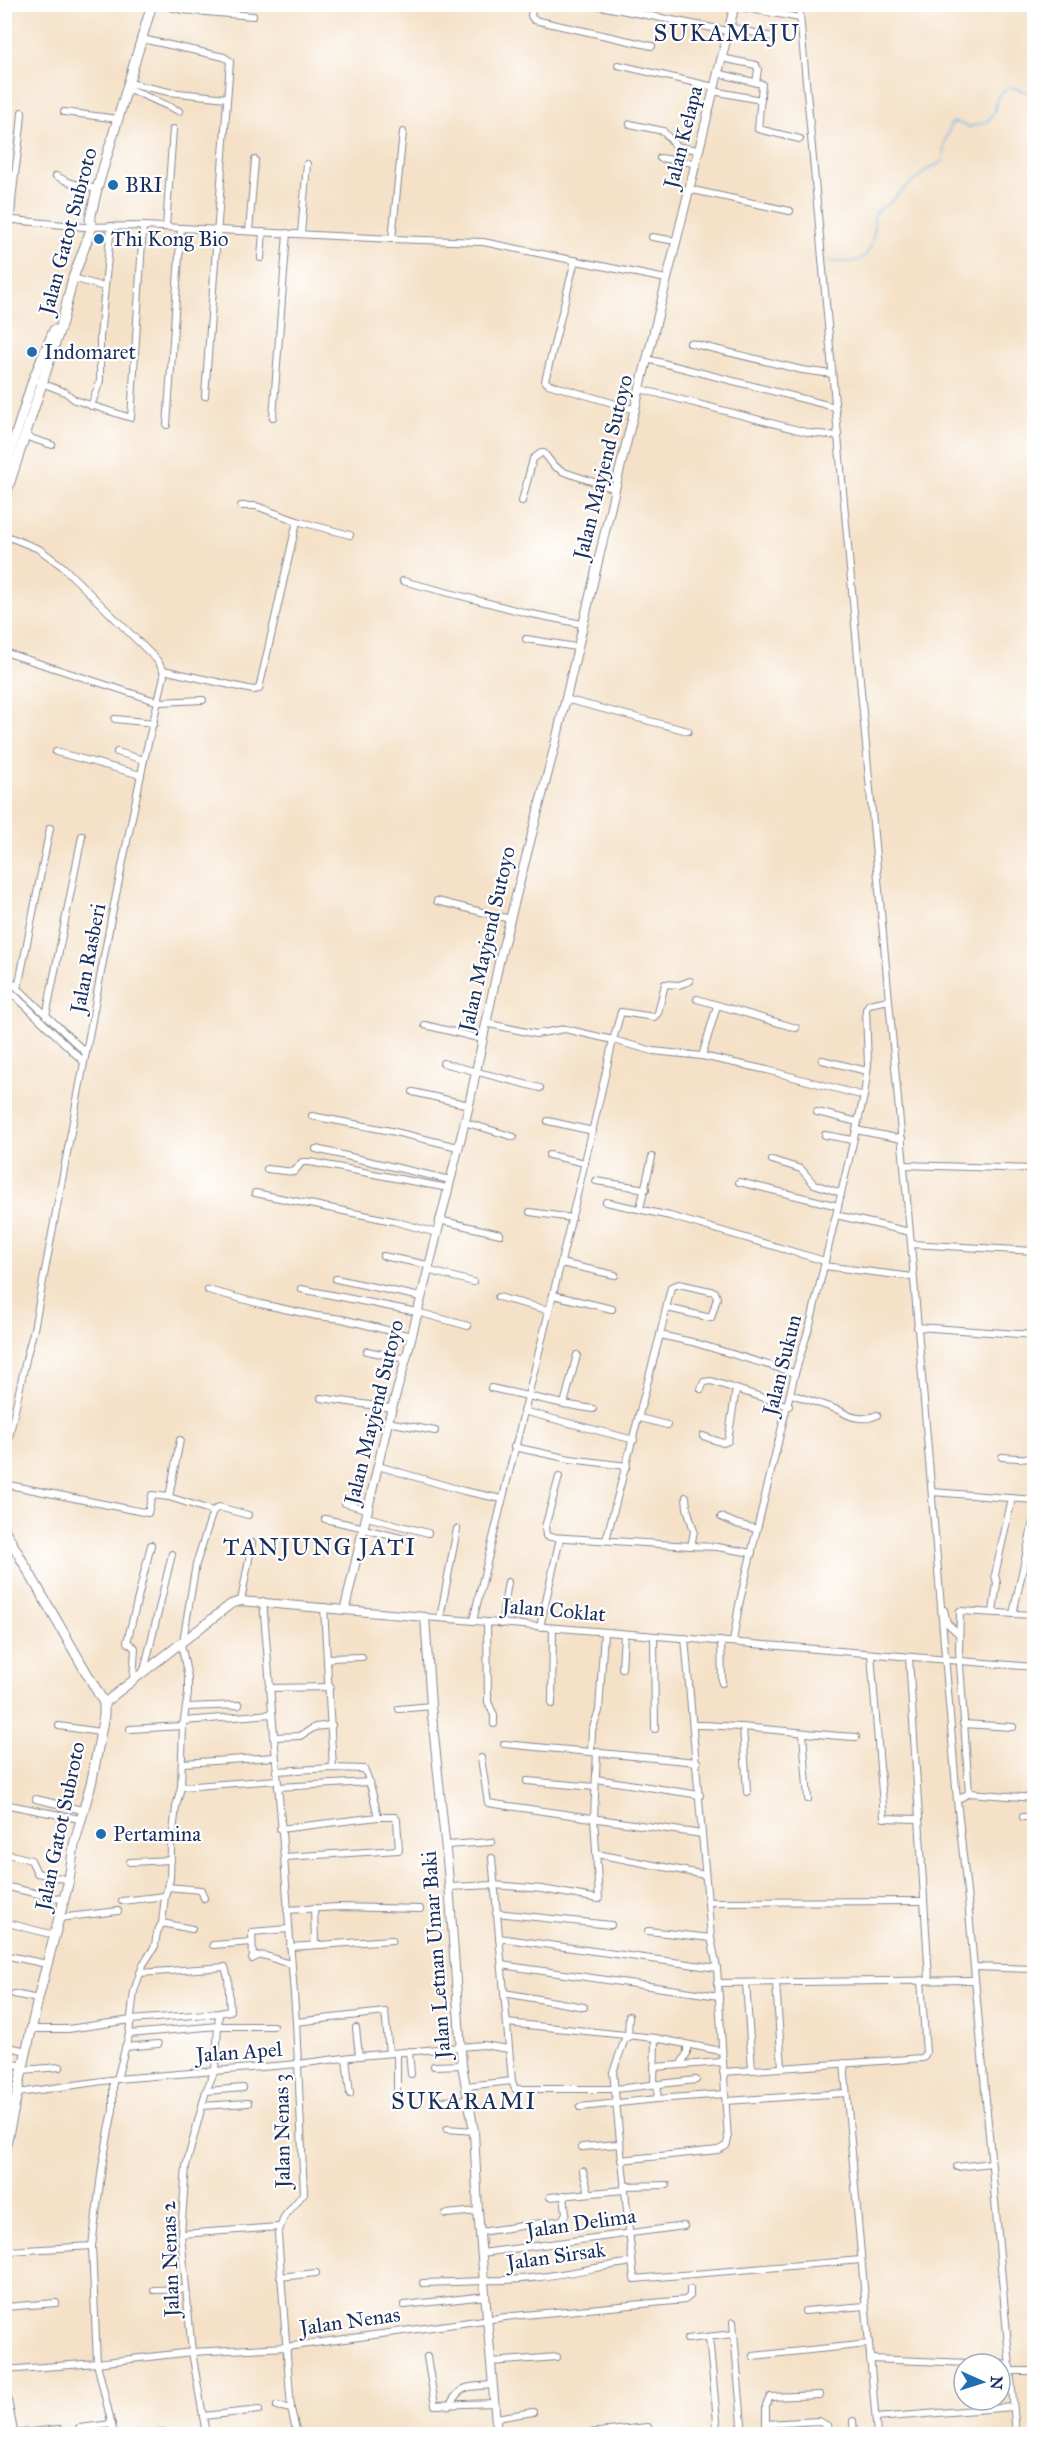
<svg xmlns="http://www.w3.org/2000/svg" width="1039" height="2439" font-family="'IM FELL Great Primer',serif">
<style>
.lines{fill:none;stroke-linecap:round;stroke-linejoin:round}
.stream{stroke:#79baee;stroke-width:1.5}
.minor-casing{stroke:#888892;stroke-width:8}
.tertiary-casing{stroke:#888892;stroke-width:10}
.secondary-casing{stroke:#888892;stroke-width:11}
.minor{stroke:#fff;stroke-width:6}
.tertiary{stroke:#fff;stroke-width:8}
.secondary{stroke:#fff;stroke-width:9}
.poi-dot{fill:#1f6fb2;stroke:#fff;stroke-width:2}
.labels{text-anchor:middle;stroke-width:4.5;stroke-linejoin:round;paint-order:stroke}
.street-label{font-size:21px;fill:#1b2f5e;stroke:#fff}
.poi-label{font-size:21px;fill:#1b2f5e;stroke:#fff;text-anchor:start}
.quarter-label{font-size:24px;letter-spacing:1.5px;fill:#1b2f5e;stroke:#fff}
</style>
<rect width="100%" height="100%" fill="#fff"/>
<filter id="ink" filterUnits="userSpaceOnUse"><feTurbulence type="fractalNoise" baseFrequency=".0167" numOctaves="2"/><feDisplacementMap in="SourceGraphic" scale="12" xChannelSelector="R" yChannelSelector="G"/><feConvolveMatrix kernelMatrix="1 2 1 2 8 2 1 2 1" color-interpolation-filters="sRGB"/></filter>
<filter id="wash" filterUnits="userSpaceOnUse"><feTurbulence type="fractalNoise" baseFrequency=".008" numOctaves="4" result="noise"/><feDisplacementMap in="SourceGraphic" scale="24" xChannelSelector="R" yChannelSelector="G"/><feGaussianBlur stdDeviation="1.35" result="paint"/><feColorMatrix in="noise" values="0 0 0 0 0 0 0 0 0 0 0 0 0 0 0 0 0 1.4 0 .05"/><feComposite in="paint" operator="in"/></filter>
<g filter="url(#wash)">
<rect width="100%" height="100%" fill="#f4e1c7"/>
<g class="lines">
<path class="stream" d="M825,261c29,3 45,4 49,-30 0,-7 -1,-12 2,-19l15,-10 8,-9 28,-23 16,-9 2,-20 6,-17 4,-2 14,5 18,-5 7,-10 4,-16 12,-9 24,7"/>
</g>
</g>
<g filter="url(#ink)">
<g class="lines">
<g class="minor-casing">
<g id="minor">
<path d="M158,4l25,6 70,6"/>
<path d="M533,4l-2,12 3,4 118,26"/>
<path d="M590,4l138,27"/>
<path d="M799,4l112,1240 46,556 11,101 48,533"/>
<path d="M735,6l65,12"/>
<path d="M729,27l43,10"/>
<path d="M142,39l82,18 6,4 -25,335"/>
<path d="M721,58l35,7 2,4 -2,14"/>
<path d="M618,65l96,22"/>
<path d="M717,73l45,11 -4,45 42,10"/>
<path d="M129,83l40,9 58,6"/>
<path d="M127,88l52,23"/>
<path d="M713,91l48,9"/>
<path d="M64,112l54,7"/>
<path d="M630,124l33,7 13,15 22,4"/>
<path d="M660,158l35,5"/>
<path d="M56,176l15,7 26,6"/>
<path d="M688,189l102,22"/>
<path d="M4,219l80,8 59,-1 249,13 91,3 183,37"/>
<path d="M11,219c1,-36 9,-71 11,-107"/>
<path d="M166,227l7,-98"/>
<path d="M249,231l6,-71"/>
<path d="M301,234l6,-70"/>
<path d="M652,237l24,4"/>
<path d="M392,239l11,-107"/>
<path d="M261,258l2,-26"/>
<path d="M575,260l-30,121 3,3 88,26"/>
<path d="M73,278l31,9"/>
<path d="M690,343l112,27 30,4"/>
<path d="M647,359l188,48"/>
<path d="M39,382l26,10 10,8 56,18 12,-192"/>
<path d="M640,389l170,44 28,3"/>
<path d="M91,406l9,-25v-44l11,-111"/>
<path d="M273,417l14,-184"/>
<path d="M167,425l14,-197"/>
<path d="M24,436l28,9"/>
<path d="M522,501l11,-42 8,-6h3l10,13 10,6 51,17"/>
<path d="M297,521l53,14"/>
<path d="M4,535l35,14 23,17 95,94 6,10 1,6 -20,84 -33,159 -77,410 -7,26 -23,105"/>
<path d="M403,581l124,32 55,11"/>
<path d="M526,639l50,8"/>
<path d="M4,652l155,50 44,-2"/>
<path d="M163,670l90,20 6,-1 38,-168 -41,-15h-15"/>
<path d="M565,699l123,32"/>
<path d="M115,719l39,4"/>
<path d="M56,752l85,23"/>
<path d="M117,752l27,8"/>
<path d="M437,901l73,18"/>
<path d="M4,975l82,78"/>
<path d="M690,981l-11,4 -14,-1 -7,29 -4,4 -33,-5 -8,28 40,11 49,5 65,14 97,26"/>
<path d="M4,985l80,77"/>
<path d="M18,988l32,-160"/>
<path d="M697,999l99,29"/>
<path d="M46,1016l36,-180"/>
<path d="M425,1025l57,14"/>
<path d="M702,1056l15,-50"/>
<path d="M822,1060l45,11"/>
<path d="M443,1063l97,25"/>
<path d="M413,1092l56,13"/>
<path d="M817,1112l41,10"/>
<path d="M312,1116l79,15 67,16"/>
<path d="M548,1121l45,10"/>
<path d="M464,1122l50,15"/>
<path d="M856,1130l46,9"/>
<path d="M825,1135l28,5"/>
<path d="M316,1149l134,31"/>
<path d="M549,1155l36,8"/>
<path d="M772,1160l29,9 13,15 27,9"/>
<path d="M904,1165l130,4"/>
<path d="M267,1169l27,3 8,-10h8l138,26"/>
<path d="M596,1181l50,8"/>
<path d="M739,1182l99,24"/>
<path d="M255,1193l138,28 44,12"/>
<path d="M606,1202l64,14 155,45"/>
<path d="M640,1208l12,-51"/>
<path d="M530,1212l42,6"/>
<path d="M836,1215l74,17"/>
<path d="M439,1220l61,14"/>
<path d="M911,1244l123,7"/>
<path d="M383,1256l45,9"/>
<path d="M561,1263l54,12"/>
<path d="M824,1266l89,11"/>
<path d="M427,1270l46,12"/>
<path d="M336,1279l85,18"/>
<path d="M301,1289l116,23 51,14"/>
<path d="M208,1290l53,14 56,12 25,3 69,17"/>
<path d="M553,1295l59,14"/>
<path d="M498,1297l50,13"/>
<path d="M667,1308l44,10 6,-20 -2,-6 -36,-8 -8,3 -11,48 32,7 103,31"/>
<path d="M917,1327l117,8"/>
<path d="M367,1351l39,8"/>
<path d="M491,1388l73,16 13,-49"/>
<path d="M701,1389l3,-7 7,-1 78,25"/>
<path d="M791,1394l50,17c9,7 25,10 36,4"/>
<path d="M321,1398l70,10"/>
<path d="M564,1404l29,5"/>
<path d="M523,1411l111,29"/>
<path d="M640,1418l27,7"/>
<path d="M388,1422l47,9"/>
<path d="M703,1436l20,7 5,-2 8,-52"/>
<path d="M514,1447l56,12 57,7"/>
<path d="M1002,1457l32,2"/>
<path d="M378,1466l86,25 38,8"/>
<path d="M559,1477l-14,50 1,9 5,1 140,9 3,-15 -7,-23 -1,-11"/>
<path d="M4,1484l144,29 4,-18 17,2 44,14"/>
<path d="M932,1492l102,8"/>
<path d="M169,1497l11,-57"/>
<path d="M345,1503l24,7"/>
<path d="M367,1517l61,16"/>
<path d="M721,1517l16,7 20,5"/>
<path d="M325,1519l40,9"/>
<path d="M364,1529l45,11"/>
<path d="M606,1540l54,-205"/>
<path d="M691,1546l26,1 35,6"/>
<path d="M241,1601l11,-58"/>
<path d="M263,1601l21,256 12,165 8,171 -20,24 -6,17 13,175 6,25"/>
<path d="M324,1607l9,161"/>
<path d="M944,1610l3,13 12,11"/>
<path d="M993,1612l4,-29 -2,-8 17,-77"/>
<path d="M1013,1614l21,-96"/>
<path d="M425,1617l609,50"/>
<path d="M440,1618l17,-89"/>
<path d="M473,1621c46,-194 97,-386 140,-581l-48,-11 -29,5 -51,-11"/>
<path d="M487,1622l1,80 6,13v9"/>
<path d="M501,1624l7,-42"/>
<path d="M540,1627l20,-89"/>
<path d="M654,1636l1,93"/>
<path d="M183,1641l13,-77 17,-53 6,-4 29,8"/>
<path d="M721,1641l1,42"/>
<path d="M733,1642l6,-37 18,-76 38,-156 16,-52 53,-225 4,-31 -2,-56 3,-5 20,-4"/>
<path d="M871,1654l13,164 33,1"/>
<path d="M909,1657l20,322"/>
<path d="M327,1658l35,-1"/>
<path d="M622,1668l2,-34"/>
<path d="M144,1671l28,-117"/>
<path d="M133,1681l2,-33 -8,-6 24,-97"/>
<path d="M269,1688l61,-1"/>
<path d="M552,1704l1,-76"/>
<path d="M187,1707l52,-2"/>
<path d="M399,1709l32,-3"/>
<path d="M184,1721l87,-7"/>
<path d="M963,1724l50,3"/>
<path d="M693,1725c55,0 109,9 163,12"/>
<path d="M59,1726l41,6"/>
<path d="M743,1727l4,65"/>
<path d="M130,1729l53,-3"/>
<path d="M803,1734l5,65"/>
<path d="M273,1737l27,-1 15,-9 17,-2"/>
<path d="M504,1744l193,18"/>
<path d="M591,1751l1,-21 7,-19 5,-79"/>
<path d="M481,1758l7,45 214,31"/>
<path d="M183,1763l92,-6"/>
<path d="M276,1771l57,-3 31,1c4,5 12,39 14,48l-98,12"/>
<path d="M596,1779l104,16"/>
<path d="M527,1781l68,6"/>
<path d="M181,1787l96,-7"/>
<path d="M278,1787l92,-5"/>
<path d="M969,1793l65,5"/>
<path d="M36,1799l46,11"/>
<path d="M957,1800l12,-7 -10,-143 1,-39 74,4"/>
<path d="M4,1804l76,15"/>
<path d="M1023,1817h11"/>
<path d="M446,1845l46,-3"/>
<path d="M4,1853l27,7 6,13 32,7"/>
<path d="M597,1854l108,21"/>
<path d="M284,1857l115,-7 -2,-30 -2,-3h-17"/>
<path d="M492,1858l20,223 3,8h100l81,-9"/>
<path d="M130,1862l41,-2"/>
<path d="M4,1886l61,14"/>
<path d="M167,1887l34,3 3,8"/>
<path d="M449,1887l45,-2 48,4 57,10 -5,-81 3,-67"/>
<path d="M122,1901l43,-5"/>
<path d="M709,1902l213,-1"/>
<path d="M314,1908l1,37"/>
<path d="M287,1910l51,-3 82,2"/>
<path d="M496,1913l115,12"/>
<path d="M59,1918l59,-7"/>
<path d="M4,1922l50,13"/>
<path d="M162,1923l30,6"/>
<path d="M648,1931l63,7"/>
<path d="M499,1938l218,30"/>
<path d="M213,1945l39,-3"/>
<path d="M290,1947l102,-7"/>
<path d="M4,1955l43,9"/>
<path d="M253,1958l-1,-26 36,-3"/>
<path d="M252,1959c14,-10 25,5 39,4"/>
<path d="M501,1965l218,31"/>
<path d="M974,1967l60,2"/>
<path d="M717,1983l257,-3"/>
<path d="M746,1983l6,86"/>
<path d="M776,1983l6,84"/>
<path d="M504,1993l80,14"/>
<path d="M14,1994l24,5"/>
<path d="M296,2022l89,-10 4,41"/>
<path d="M507,2023l148,15 66,13"/>
<path d="M356,2028l3,28"/>
<path d="M32,2029h36l63,-9 88,-7 11,-2 -2,-33 -3,-11 -85,6"/>
<path d="M129,2034l89,-8h55"/>
<path d="M626,2036l-13,36 21,207 227,-19"/>
<path d="M628,2037l1,-21"/>
<path d="M4,2046l23,5"/>
<path d="M125,2047l33,-3"/>
<path d="M409,2051l2,23"/>
<path d="M397,2053v38"/>
<path d="M346,2058l4,36"/>
<path d="M4,2062l20,4"/>
<path d="M844,2063l33,371"/>
<path d="M681,2064l6,-11v-8"/>
<path d="M434,2066l28,-1"/>
<path d="M654,2067l68,-5"/>
<path d="M23,2070l37,-3"/>
<path d="M723,2072l200,-14 3,-5 -5,-73"/>
<path d="M117,2079l12,-45 5,-43 9,-26 12,-19 2,-14 5,-9 3,-27 5,-17 1,-31 5,-41 5,-20 2,-61 5,-32v-16l-7,-35"/>
<path d="M113,2080v30l-11,57 -10,79 5,117 17,71"/>
<path d="M654,2085l1,-47"/>
<path d="M466,2086l46,-5"/>
<path d="M206,2091l37,-3"/>
<path d="M18,2093l99,-14 181,-15 61,-8 124,-11 26,4"/>
<path d="M657,2099l68,-5"/>
<path d="M440,2101l28,-1"/>
<path d="M726,2101l120,-8"/>
<path d="M202,2106l46,-3"/>
<path d="M580,2107l77,-8 1,-14"/>
<path d="M447,2129l27,2"/>
<path d="M582,2147l37,-3"/>
<path d="M621,2160l97,-10 8,-4 2,-6 -11,-172 -6,-30 -26,-300"/>
<path d="M957,2167l34,-4"/>
<path d="M583,2171l6,22"/>
<path d="M624,2186l43,-1"/>
<path d="M550,2197l74,-7"/>
<path d="M446,2214l32,-3"/>
<path d="M480,2232l82,-12 4,-7 -2,-18"/>
<path d="M181,2234l98,-7"/>
<path d="M10,2251l82,-5"/>
<path d="M482,2253l202,-27"/>
<path d="M280,2277l36,-4"/>
<path d="M485,2280c48,2 99,-11 147,-18"/>
<path d="M423,2283l62,-2"/>
<path d="M154,2290l32,-1"/>
<path d="M404,2305l82,-9"/>
<path d="M4,2307l52,-4"/>
<path d="M805,2311l60,-5"/>
<path d="M733,2322l9,102 -4,6v4"/>
<path d="M709,2337l8,84 -3,13"/>
<path d="M687,2339l47,-5"/>
<path d="M753,2356l115,-12"/>
<path d="M427,2357l8,48 60,-2"/>
<path d="M870,2359l125,5"/>
<path d="M491,2362l66,-5"/>
<path d="M1000,2364l10,1"/>
<path d="M4,2370l93,-7 95,-11 94,-5 227,-31 172,-16 5,-4v-7"/>
<path d="M1011,2371h23"/>
<path d="M277,2406l14,3"/>
<path d="M449,2406c13,-23 20,-19 44,-21"/>
<path d="M203,2416l56,-6"/>
<path d="M496,2418l37,-6"/>
<path d="M876,2418l137,-11"/>
<path d="M853,2421l1,13"/>
<path d="M766,2424v-19l4,-8 50,-2"/>
<path d="M79,2428l33,-4"/>
<path d="M185,2433h20"/>
<path d="M13,2434l46,-5"/>
<path d="M152,2434l12,-1"/>
<path d="M206,2434l-14,-82 -11,-118 5,-68 20,-75 9,-21 4,-57"/>
<path d="M579,2434l69,-7"/>
<path d="M767,2434l-1,-10 52,-3 10,5 3,8"/>
</g>
</g>
<g class="tertiary-casing">
<g id="tertiary">
<path d="M345,1608l43,-186 18,-63 63,-254 30,-143 56,-217 60,-256 120,-485"/>
<path d="M104,1703l127,-99 10,-3 184,16 6,89 17,164 14,195 12,66 4,80 19,223"/>
</g>
</g>
<g class="secondary-casing">
<g id="secondary">
<path d="M4,472l29,-92 21,-50"/>
<path d="M4,500l58,-178 11,-44 19,-51 -2,-8 7,-30 55,-185"/>
<path d="M4,1529l100,174v12l-12,65 -18,65 -5,35 -31,119 -34,154"/>
<path d="M4,2387l9,47"/>
</g>
</g>
<use href="#minor" class="minor"/>
<use href="#tertiary" class="tertiary"/>
<use href="#secondary" class="secondary"/>
</g>
</g>
<g class="poi-dot">
<circle cx="113" cy="185" r="6"/>
<circle cx="99" cy="239" r="6"/>
<circle cx="32" cy="352" r="6"/>
<circle cx="101" cy="1834" r="6"/>
</g>
<g class="labels">
<g class="street-label">
<text transform="translate(683 137) rotate(-76)" y="7">Jalan Kelapa</text>
<text transform="translate(68 231) rotate(-75)" y="7">Jalan Gatot Subroto</text>
<text transform="translate(603 467) rotate(-76)" y="7">Jalan Mayjend Sutoyo</text>
<text transform="translate(487 939) rotate(-77)" y="7">Jalan Mayjend Sutoyo</text>
<text transform="translate(88 958) rotate(-79)" y="7">Jalan Rasberi</text>
<text transform="translate(782 1365) rotate(-76)" y="7">Jalan Sukun</text>
<text transform="translate(374 1412) rotate(-76)" y="7">Jalan Mayjend Sutoyo</text>
<text transform="translate(554 1610) rotate(5)" y="7">Jalan Coklat</text>
<text transform="translate(60 1826) rotate(-78)" y="7">Jalan Gatot Subroto</text>
<text transform="translate(436 1955) rotate(-94)" y="7">Jalan Letnan Umar Baki</text>
<text transform="translate(239 2052) rotate(-4)" y="7">Jalan Apel</text>
<text transform="translate(282 2131) rotate(-91)" y="7">Jalan Nenas 3</text>
<text transform="translate(581 2223) rotate(-8)" y="7">Jalan Delima</text>
<text transform="translate(556 2256) rotate(-8)" y="7">Jalan Sirsak</text>
<text transform="translate(170 2259) rotate(-92)" y="7">Jalan Nenas 2</text>
<text transform="translate(350 2321) rotate(-8)" y="7">Jalan Nenas</text>
</g>
<g class="poi-label">
<text x="125" y="192">BRI</text>
<text x="111" y="246">Thi Kong Bio</text>
<text x="44" y="359">Indomaret</text>
<text x="113" y="1841">Pertamina</text>
</g>
<g class="quarter-label">
<text x="727" y="41">SUKAMAJU</text>
<text x="320" y="1555">TANJUNG JATI</text>
<text x="464" y="2109">SUKARAMI</text>
</g>
</g>
<rect width="1039" height="2439" fill="none" stroke="#fff" stroke-width="24"/>
<g transform="translate(982 2382) rotate(93)"><circle r="28" fill="#ffffff" stroke="#a4acbf" stroke-width="1.5"/>
<path d="M0-4.5L10 22L0 15L-10 22Z" fill="#1f6fb2"/>
<text y="-9" font-size="16" font-weight="bold" text-anchor="middle" fill="#1b2f5e">N</text>
</g>
</svg>
